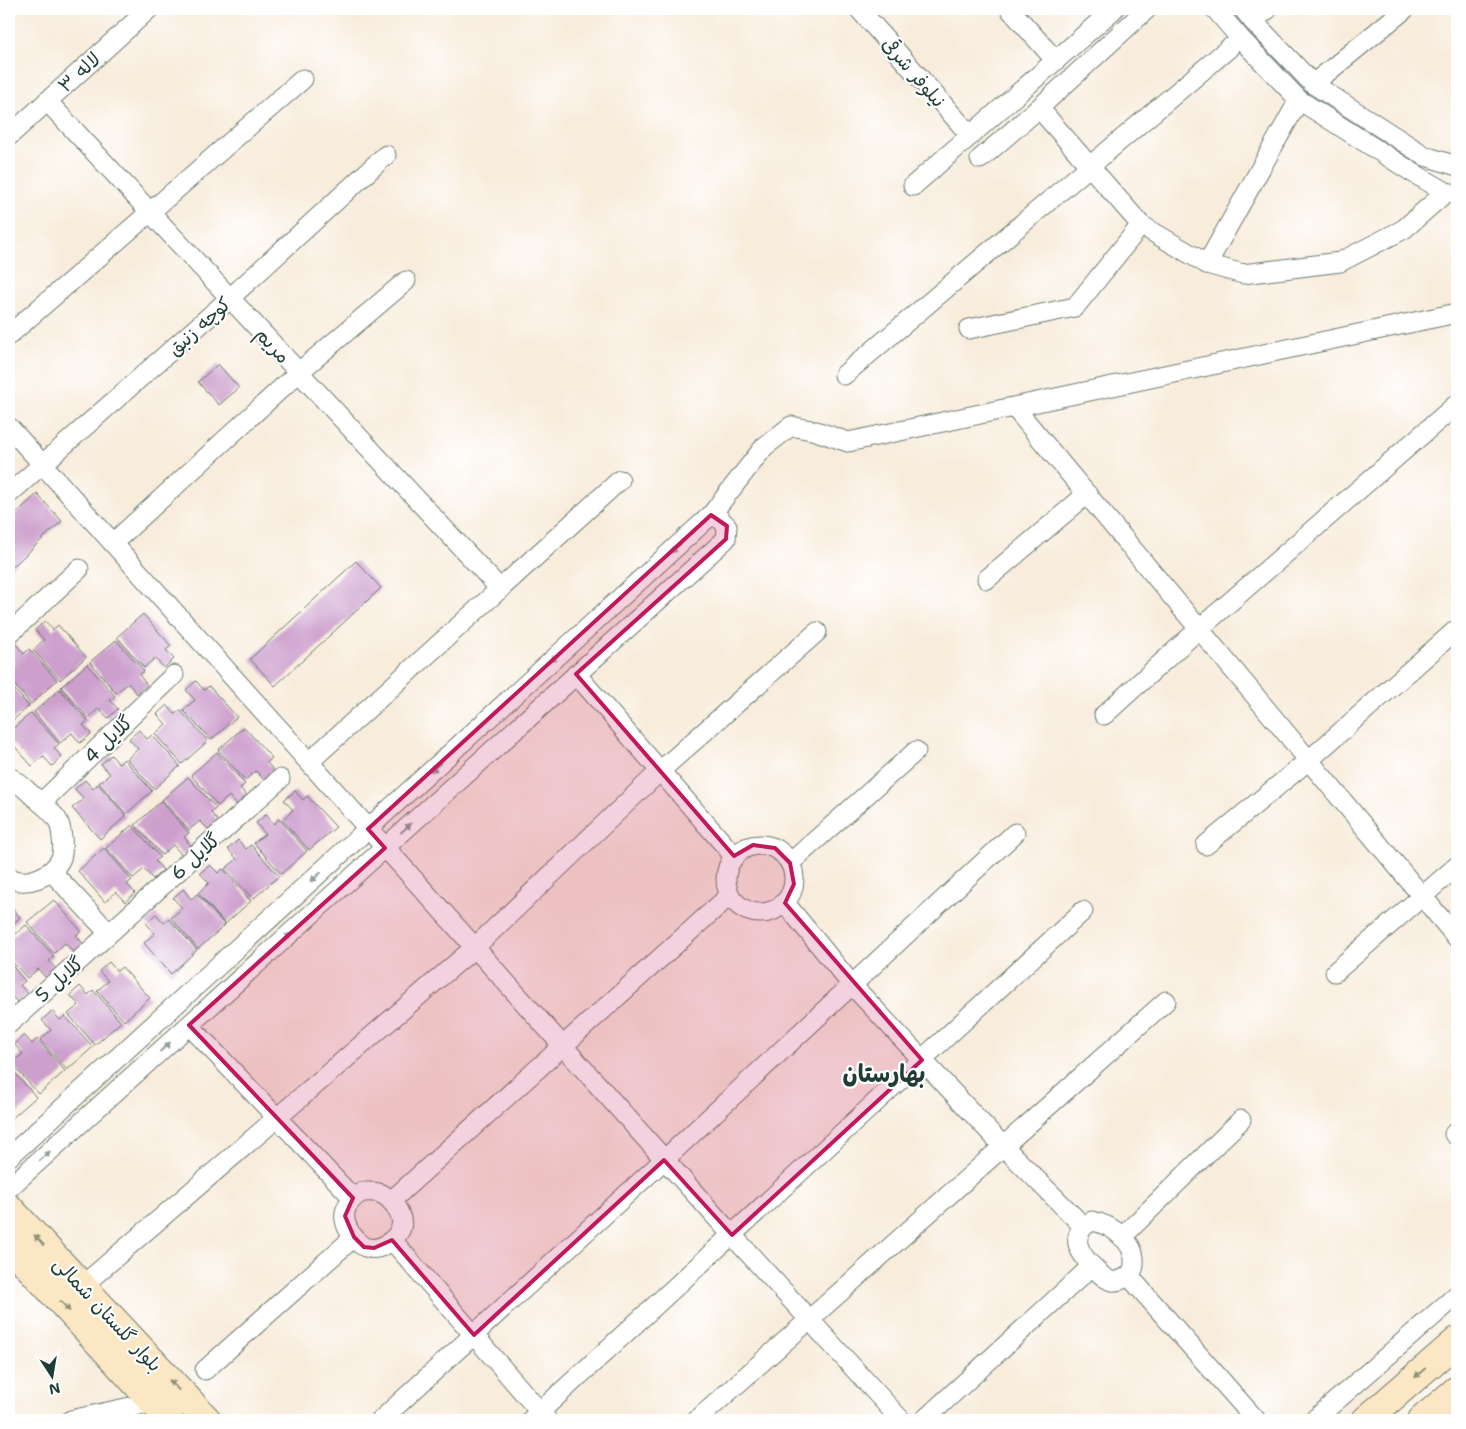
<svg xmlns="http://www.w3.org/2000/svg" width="1466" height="1429" font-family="'Shantell Sans','Playpen Sans Arabic',sans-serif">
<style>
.building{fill:#cc9fcd}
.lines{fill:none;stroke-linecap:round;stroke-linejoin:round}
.street-casing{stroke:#6b7a6e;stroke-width:21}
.secondary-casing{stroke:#6b7a6e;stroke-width:30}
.street{stroke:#fff;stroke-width:19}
.secondary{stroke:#fbe7c3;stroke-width:28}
.oneway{fill:#8f9e9a}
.oneway2{fill:#8d927c}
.marked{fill:#c2185b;fill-opacity:0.2;stroke:#c2185b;stroke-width:4;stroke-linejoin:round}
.labels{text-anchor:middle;stroke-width:4.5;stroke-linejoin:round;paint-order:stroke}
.street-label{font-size:19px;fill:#1f3d34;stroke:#fff}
.district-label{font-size:24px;font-weight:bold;fill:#1f3d34;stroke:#fff}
</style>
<rect width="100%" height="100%" fill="#fff"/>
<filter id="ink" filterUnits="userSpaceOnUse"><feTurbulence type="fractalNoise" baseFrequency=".02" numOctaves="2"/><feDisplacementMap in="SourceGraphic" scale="10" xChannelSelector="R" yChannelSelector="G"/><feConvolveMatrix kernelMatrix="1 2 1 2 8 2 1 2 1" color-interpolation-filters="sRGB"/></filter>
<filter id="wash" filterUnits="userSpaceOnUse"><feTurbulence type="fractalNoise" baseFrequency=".0096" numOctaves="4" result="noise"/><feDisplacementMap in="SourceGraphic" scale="20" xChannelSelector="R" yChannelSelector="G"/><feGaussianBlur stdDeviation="1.12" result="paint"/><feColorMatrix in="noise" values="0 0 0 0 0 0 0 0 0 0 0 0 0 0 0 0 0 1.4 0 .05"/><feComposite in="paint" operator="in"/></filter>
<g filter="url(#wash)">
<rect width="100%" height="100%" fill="#f8ecdb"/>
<g id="blocks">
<g class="building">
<path d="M218,364l21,24 -20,17 -21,-23z"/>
<path d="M37,494l25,27 -53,49v-50z"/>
<path d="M356,561l25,27 -106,98 -25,-27z"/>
<path d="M143,614l28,32 -5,4 8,9 -10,9 -9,-10 -11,10 -27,-31z"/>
<path d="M45,621l8,9 5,-5 28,32 -26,23 -27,-30 11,-10 -9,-10z"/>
<path d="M116,640l28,31 -5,4 8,10 -10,9 -9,-11 -12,10 -26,-31z"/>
<path d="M16,644l8,10 5,-5 28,31 -26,24 -22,-25v-10l6,-6 -6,-6v-6z"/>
<path d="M87,664l28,32 -5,4 8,9 -10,9 -9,-10 -11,10 -27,-31z"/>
<path d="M196,681l8,9 5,-4 28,31 -26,23 -28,-30 12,-10 -9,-10z"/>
<path d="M9,683l20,23 -20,18z"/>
<path d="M60,689l28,32 -5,4 8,9 -11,9 -8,-10 -12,10 -26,-31z"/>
<path d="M167,705l8,9 5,-4 28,31 -26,23 -27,-30 11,-10 -9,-10z"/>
<path d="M31,713l28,31 -5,4 8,9 -10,9 -9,-10 -11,10 -23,-26v-8z"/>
<path d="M244,727l28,31 -5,5 8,9 -10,9 -9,-10 -11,9 -27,-30z"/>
<path d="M139,730l8,9 5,-4 28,31 -26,23 -27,-30 11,-10 -9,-10z"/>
<path d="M217,752l28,32 -5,4 8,9 -10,9 -9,-10 -11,10 -27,-31z"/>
<path d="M111,755l8,9 5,-5 28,32 -26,23 -27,-31 11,-9 -9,-10z"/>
<path d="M188,777l28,31 -5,5 8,9 -10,8 -9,-9 -11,9 -27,-30z"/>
<path d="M85,780l8,9 5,-5 28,32 -26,23 -28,-31 12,-9 -9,-10z"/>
<path d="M295,791l8,9 4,-4 29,31 -27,23 -27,-30 11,-10 -9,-10z"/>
<path d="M161,801l28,32 -5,4 8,10 -10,8 -9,-10 -11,10 -27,-30z"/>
<path d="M266,814l8,10 5,-5 28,32 -26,23 -27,-31 11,-9 -9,-11z"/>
<path d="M132,825l28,32 -5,4 8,9 -10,9 -9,-10 -11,9 -27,-30z"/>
<path d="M238,840l8,9 5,-4 28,31 -26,23 -28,-30 12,-10 -9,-10z"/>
<path d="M104,848l28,32 -5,4 8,9 -10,9 -9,-10 -11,10 -27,-31z"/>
<path d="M210,865l8,8 5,-4 28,32 -26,23 -27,-31 11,-10 -9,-10z"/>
<path d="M183,889l8,10 6,-5 28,31 -27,24 -27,-31 11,-10 -9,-10z"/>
<path d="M54,900l27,31 -5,4 8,10 -10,8 -9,-10 -11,10 -27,-31z"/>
<path d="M9,905l11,12 -11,11z"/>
<path d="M156,914l8,9 5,-4 28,31 -26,24 -27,-31 11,-10 -9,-10z"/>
<path d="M26,925l28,31 -5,5 8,9 -10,9 -9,-10 -11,9 -18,-20v-18z"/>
<path d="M9,962l16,19 -5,4 8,9 -10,9 -9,-10z"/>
<path d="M109,962l8,9 5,-4 28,31 -26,23 -27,-30 11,-10 -9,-10z"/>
<path d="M80,986l8,9 5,-5 28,32 -26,23 -27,-31 11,-9 -9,-10z"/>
<path d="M52,1011l8,9 5,-4 28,31 -26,23 -27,-30 11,-10 -9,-10z"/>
<path d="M24,1035l8,9 5,-5 28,32 -26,23 -28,-31 12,-9 -9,-10z"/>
<path d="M9,1066l27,31 -26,23 -1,-1z"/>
</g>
</g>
</g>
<g filter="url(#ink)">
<use href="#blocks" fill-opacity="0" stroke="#6b7a6e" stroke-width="1"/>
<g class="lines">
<g class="street-casing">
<g id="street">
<path d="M859,9l111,126"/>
<path d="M1010,9l46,52"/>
<path d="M1215,9l25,29 59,62 116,74 31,18 11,2"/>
<path d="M1243,9l10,12 60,63 112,72 32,10"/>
<path d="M1253,21l15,-12"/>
<path d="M1313,84l92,-75"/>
<path d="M47,101l453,488"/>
<path d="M1039,108l102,117 66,39 36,10 97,-12 64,-33 42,-37"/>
<path d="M9,136l140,-127"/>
<path d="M980,159l59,-51 108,-99"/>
<path d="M913,186l201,-177"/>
<path d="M1207,264l92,-164"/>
<path d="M969,329l106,-22 66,-82"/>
<path d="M9,335l294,-256"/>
<path d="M844,375l385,-327"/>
<path d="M1014,407l443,531"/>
<path d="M9,427l723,808 169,185"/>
<path d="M9,494l221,-196 156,-143"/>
<path d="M113,543l186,-171 107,-91"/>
<path d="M987,579l100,-85"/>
<path d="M9,634l70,-65"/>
<path d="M576,674l158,182"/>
<path d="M1104,715l95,-86 258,-225"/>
<path d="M309,762l311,-282"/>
<path d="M9,777c9,4 16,12 24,19 7,6 21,17 25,25 4,7 6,30 3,37 -8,18 -36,30 -52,19"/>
<path d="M41,803l133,-128"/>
<path d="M1206,845l103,-85 148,-131"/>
<circle cx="760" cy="879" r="34"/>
<path d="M790,863l126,-112"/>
<path d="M51,871l58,62"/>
<path d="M785,903l67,82 151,161 80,80"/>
<path d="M1335,972l122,-106"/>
<path d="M9,1024l271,-245"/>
<path d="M189,1025l164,173"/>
<path d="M1454,1134l3,-2"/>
<path d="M9,1157l702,-642 53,-68 27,-21 25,5 32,11 609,-129"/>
<path d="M9,1188l717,-649 1,-13 -7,-7 -9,-4"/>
<path d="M362,1192c6,0 14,-1 20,2 12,6 25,26 17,38 -7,11 -21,20 -34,15 -5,-2 -11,-9 -14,-13 -12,-18 -6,-32 11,-42z"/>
<path d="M391,1201l338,-305"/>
<path d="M1092,1221c20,4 44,21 42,43 0,6 -3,10 -7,13 -4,2 -11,5 -15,4 -6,-1 -12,-7 -16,-11 -16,-15 -30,-35 -4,-49z"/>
<path d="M1122,1237l119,-117"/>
<path d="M392,1240l155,180"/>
<path d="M1129,1276l127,144"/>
<path d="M82,1286l392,-338 186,-177 157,-139"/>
<path d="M205,1370l149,-133"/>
<path d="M71,1420l82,-18"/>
<path d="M381,1420l283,-260 351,-327"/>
<path d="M531,1420l552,-509"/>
<path d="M697,1420l469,-419"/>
<path d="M924,1420l168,-154"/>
<path d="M1314,1420l143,-125"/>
</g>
</g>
<g class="secondary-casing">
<g id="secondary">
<path d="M9,1208l198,212"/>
<path d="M9,1245l161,175"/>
<path d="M1366,1420l91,-79"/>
<path d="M1422,1420l35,-30"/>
</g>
</g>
<use href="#street" class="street"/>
<use href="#secondary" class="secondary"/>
</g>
<defs><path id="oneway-solid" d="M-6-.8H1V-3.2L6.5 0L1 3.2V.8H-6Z" transform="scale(1.25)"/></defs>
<g class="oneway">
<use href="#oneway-solid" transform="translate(676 548) rotate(138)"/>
<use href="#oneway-solid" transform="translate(556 657) rotate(138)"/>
<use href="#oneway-solid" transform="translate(436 767) rotate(138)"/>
<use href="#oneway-solid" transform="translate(406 828) rotate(-42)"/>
<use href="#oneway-solid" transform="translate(316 877) rotate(138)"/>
<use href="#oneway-solid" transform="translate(286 938) rotate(-42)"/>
<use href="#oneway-solid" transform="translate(165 1047) rotate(-42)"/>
<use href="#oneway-solid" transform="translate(45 1156) rotate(-42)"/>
</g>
<g class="oneway2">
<use href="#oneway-solid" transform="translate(39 1240) rotate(-133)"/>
<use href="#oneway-solid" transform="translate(65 1306) rotate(47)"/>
<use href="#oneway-solid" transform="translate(1420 1373) rotate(139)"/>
<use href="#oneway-solid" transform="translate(174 1385) rotate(-133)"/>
</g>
</g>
<path class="marked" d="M711,515l16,11 -1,13 -150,135 158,182 19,-11 22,3 15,15 4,21 -9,19 137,157 -190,175 -68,-75 -190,175 -82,-95 -18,8 -10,-1 -10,-10 -9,-21 8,-18 -164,-173 196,-177 -17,-19z"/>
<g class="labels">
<g class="street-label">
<text transform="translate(79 72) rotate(-42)" y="7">لاله ۳</text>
<text transform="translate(914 72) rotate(49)" y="7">نیلوفر شرقی</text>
<text transform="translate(199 326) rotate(-42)" y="7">کوچه زنبق</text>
<text transform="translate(273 345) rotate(47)" y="7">مریم</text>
<text transform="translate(108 739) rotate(-44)" y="7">گلایل 4</text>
<text transform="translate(195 856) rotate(-42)" y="7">گلایل 6</text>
<text transform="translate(59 979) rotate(-42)" y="7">گلایل 5</text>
<text transform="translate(108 1314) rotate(47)" y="7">بلوار گلستان شمالی</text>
</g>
<g class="district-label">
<text x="884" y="1082">بهارستان</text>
</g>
</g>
<rect width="1466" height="1429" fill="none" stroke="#fff" stroke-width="30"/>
<g transform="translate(52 1376) rotate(168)" stroke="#ffffff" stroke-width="4" paint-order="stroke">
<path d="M0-4L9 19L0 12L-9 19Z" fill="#1f3d34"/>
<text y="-8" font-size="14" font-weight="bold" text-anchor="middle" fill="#1f3d34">N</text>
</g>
</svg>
